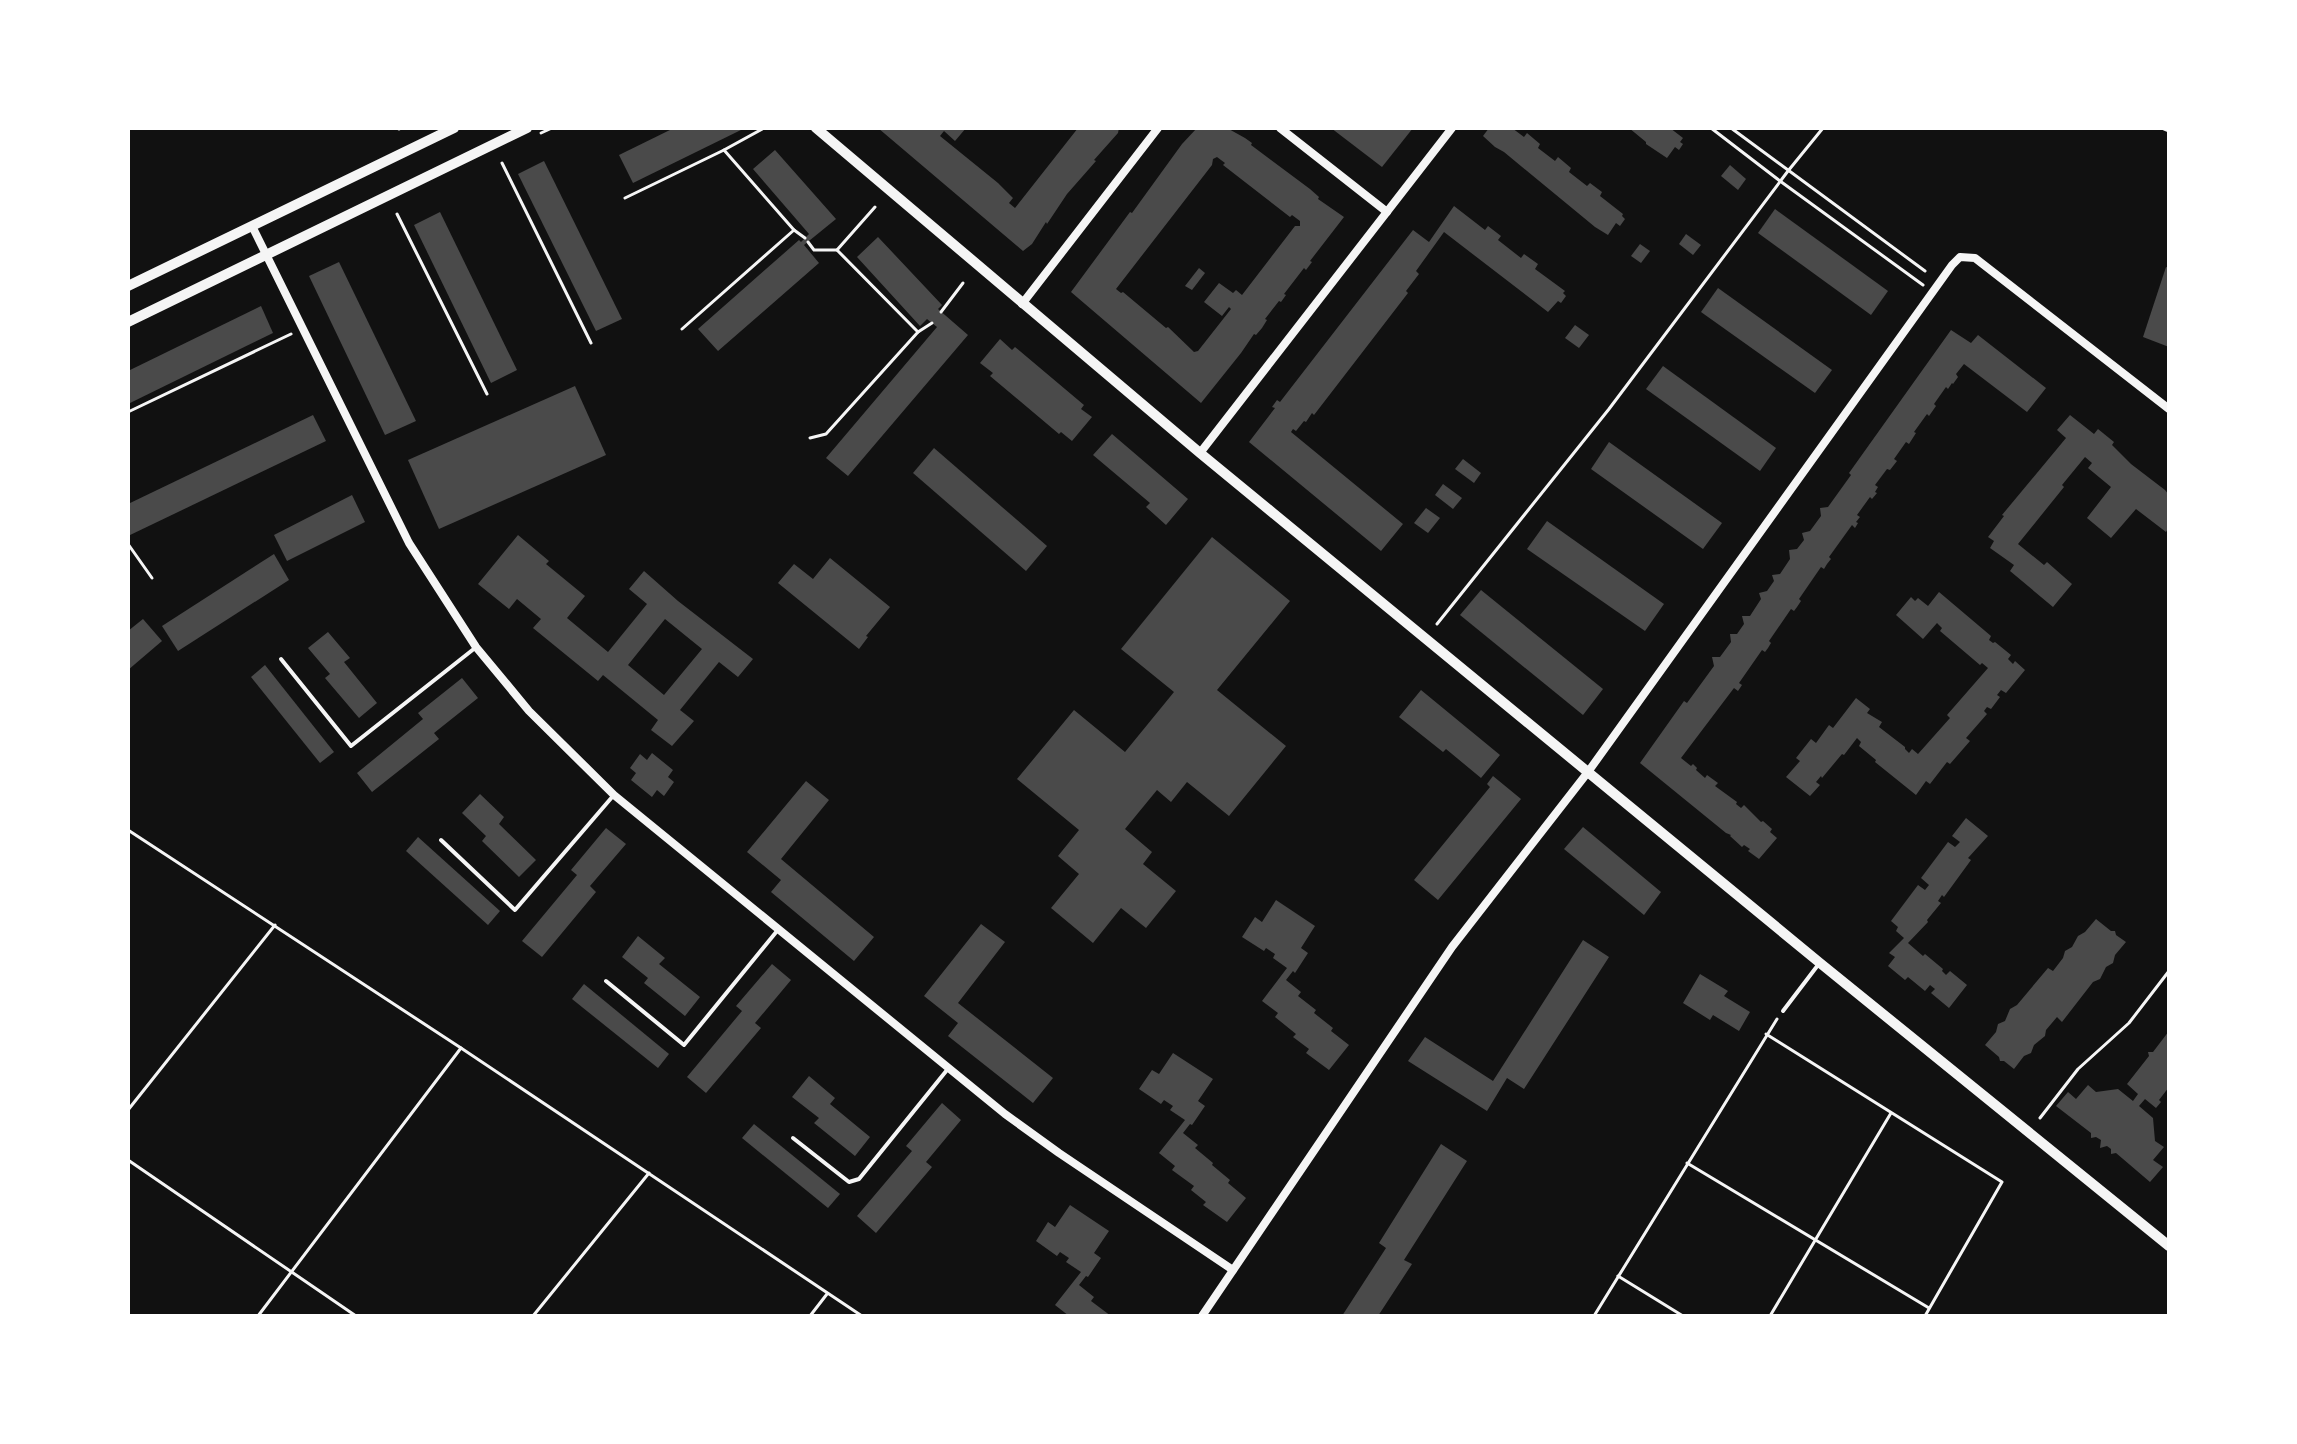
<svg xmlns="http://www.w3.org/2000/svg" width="2297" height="1444" font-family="'Source Sans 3',sans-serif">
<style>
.building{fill:#4a4a4a;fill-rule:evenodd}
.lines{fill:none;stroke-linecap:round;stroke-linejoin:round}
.path{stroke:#f5f5f5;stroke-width:3}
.service{stroke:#f5f5f5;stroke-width:4}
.minor{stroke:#f5f5f5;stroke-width:8}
.tertiary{stroke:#f5f5f5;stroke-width:10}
</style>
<rect width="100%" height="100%" fill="#111"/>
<g class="building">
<path d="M674,128h71l-112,55 -14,-28z"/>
<path d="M878,128h88l-11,13 -11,-10 -4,5 58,47 15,15 -4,5 6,5 63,-80h41l-1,5 -24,27 2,1 -29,33 -20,30 -1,-2 -14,22 -9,7z"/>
<path d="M1197,128h30l18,10 7,5 -1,2 59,44 9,8 -1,2 26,18 -34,44 2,1 -6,8 -2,-2 -20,26 2,1 -5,7 -2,-1 -14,18 2,1 -5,8 -6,7 -2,-1 -13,19 -40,50 -130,-111 59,-80 2,1 50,-69zM1217,157l8,6 -2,2 67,52 2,-2 8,6v5h-5l-53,69 -6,-5 -3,3 -14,-10 -15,19 18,14 7,-9 2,2 -33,42 -4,1 -26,-25 -2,1 -43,-36 -2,1 -5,-4 96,-124 1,-6z"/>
<path d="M1331,128h82l-31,39z"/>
<path d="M1489,128h23l12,9 3,-4 13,11 -2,4 17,13 3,-4 13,11 -2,4 18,14 3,-3 12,9 -2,4 23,18 -1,2 3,3 -5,7 -4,-3 -8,12 -13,-8 -91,-75 -9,-5 -12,-11z"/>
<path d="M1629,128h41l13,10 -3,4 3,2 -4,6 -4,-3 -8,11 -21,-14v-2z"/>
<path d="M775,150l61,69 -32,26 15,18 -101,88 -20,-22 101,-89 2,2 8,-8 -56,-65z"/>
<path d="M544,161l78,158 -26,12 -78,-157z"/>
<path d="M1730,165l16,14 -8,11 -17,-14z"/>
<path d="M1454,206l31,24 3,-4 13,10 -3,4 23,18 3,-4 14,10 -3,5 30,22 -2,2 3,3 -5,7 -3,-2 -10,11 -104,-80 -28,39 3,3 -13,17 2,2 -94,122 -2,-2 -6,9 -2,-1 -8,10 -3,-2 -2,3 112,92 -22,27 -132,-109 26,-34 -3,-1 5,-7 3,2 133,-172 16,12z"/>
<path d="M1775,209l113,82 -17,24 -113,-82z"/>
<path d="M440,212l77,158 -26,13 -77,-158z"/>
<path d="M1686,234l15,11 -8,10 -14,-11z"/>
<path d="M878,237l64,68 -4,4 30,26 -120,141 -22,-18 111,-131 -10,-8 -7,7 -63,-69z"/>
<path d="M1640,244l10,7 -9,12 -10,-7z"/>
<path d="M339,262l77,159 -31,14 -76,-159z"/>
<path d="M2166,267l3,1v79l-26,-10z"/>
<path d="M1199,268l6,5 -13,17 -7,-4z"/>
<path d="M1718,288l114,82 -17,23 -114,-81z"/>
<path d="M261,306l12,27 -145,71v-33z"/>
<path d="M1575,325l14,10 -10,13 -14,-10z"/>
<path d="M1951,330l20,13 7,-8 68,53 -19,24 -63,-48 -8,10 2,3 -5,7 -1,-1 -4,6 -2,-2 -12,17 2,2 -7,10 -2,-2 -13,18 2,1 -7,11 -3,-2 -12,17 3,2 -7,9 -3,-1 -12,16 3,2 -3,5 2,1 -5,6 -2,-2 -13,18 3,2 -4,5 2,1 -3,5 -3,-3 -23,32 2,2 -4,5 -3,5 -3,-2 -22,32 2,2 -4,6 -3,4 -3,-2 -22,32 2,2 -3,5 -3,4 -3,-2 -23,33 3,2 -4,6 -4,-3 -53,70 10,8 2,-2 4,4 -1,2 9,8 2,-3 11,8 -3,3 22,16 -1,2 5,4 3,-3 17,17 2,-1 9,8 -2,3 7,6 -18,21 -11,-8 2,-2 -6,-4 -2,2 -12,-11 1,-1 -5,-2 -86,-70 44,-62 3,2 27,-37 -2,-9h8l11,-15 -1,-8h7l7,-10 -2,-8h8l11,-17 -2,-6 8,-2 7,-10 -2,-6 8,-1 10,-15 -1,-9 8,-1 7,-9 -2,-7 8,-2 11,-15 -1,-8 8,-1 23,-32 -2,-2z"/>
<path d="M1000,339l12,11 3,-3 69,58 -3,4 11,8 -20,24 -11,-9 -2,2 -69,-58 3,-3 -13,-10z"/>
<path d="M1663,366l113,82 -16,23 -114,-82z"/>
<path d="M575,386l31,69 -167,74 -31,-69z"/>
<path d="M313,415l13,26 -198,95v-32z"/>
<path d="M2070,415l24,19 4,-5 16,13 -2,3 19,19 34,26 4,5v32l-3,5 -30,-23 -25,29 -24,-20 24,-31 -23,-19 4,-5 -7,-6 -23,28 2,2 -46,57 26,21 3,-3 25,22 -19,23 -43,-36 4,-6 -24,-17 4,-7 -6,-4 16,-21 -2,-1 64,-77 -9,-8z"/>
<path d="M1112,434l76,65 -22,26 -20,-18 4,-4 -57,-48z"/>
<path d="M1609,442l113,81 -19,26 -112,-80z"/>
<path d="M934,448l113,98 -21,25 -113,-98z"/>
<path d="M1463,459l18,14 -7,10 -19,-14z"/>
<path d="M1443,484l19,14 -9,11 -18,-14z"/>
<path d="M352,495l13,27 -78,39 -13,-26z"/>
<path d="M1426,508l14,10 -12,15 -14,-10z"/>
<path d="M1547,521l117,83 -19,27 -118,-82z"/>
<path d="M518,535l31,26 -3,3 39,32 -18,22 41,34 39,-48 -18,-15 15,-18 34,30 75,58 -15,18 -19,-15 -39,48 14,11 -22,25 -21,-16 7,-10 -55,-45 -5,6 -65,-53 8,-9 -24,-20 -8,10 -31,-25zM665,619l37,30 -38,46 -36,-30z"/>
<path d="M1212,537l78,64 -73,89 69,56 -57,70 -42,-34 -16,20 -14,-12 -32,39 27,23 -9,12 33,27 -30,37 -25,-20 -28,35 -42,-35 28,-34 -21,-18 21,-26 -62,-51 57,-69 51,42 49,-60 -53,-43z"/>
<path d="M274,554l15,26 -111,71 -16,-25z"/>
<path d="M830,558l60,49 -24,29 2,1 -9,12 -81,-66 16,-19 19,15z"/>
<path d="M1481,590l122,99 -20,26 -123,-100z"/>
<path d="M1939,592l52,44 -2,4 4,3 2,-1 16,13 -3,4 5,5 2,-3 10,9 -19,23 -5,-3 -4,5 3,2 -9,12 -4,-2 -3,4 3,3 -21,24 4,3 -20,23 -3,-2 -17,22 -4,-3 -10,14 -41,-33 1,-2 -17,-14 2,-4 -4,-4 -13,17 -2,-1 -20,24 -1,-2 -5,6 4,3 -10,11 -24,-19 14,-16 -4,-3 15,-19 5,4 13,-18 4,3 23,-30 14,11 -3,4 15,9 -3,5 26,20v2l4,4 3,-4 6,5 32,-36 -3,-3 41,-47 -6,-5 -2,2 -40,-34 2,-3 -5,-5 -14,16 -27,-24 15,-18 4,4 3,-3 10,8z"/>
<path d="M143,619l19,22 -34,29v-39z"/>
<path d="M328,632l22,26 -6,4 33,41 -18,15 -34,-40 5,-4 -22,-26z"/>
<path d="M265,665l69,87 -14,11 -69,-86z"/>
<path d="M462,678l16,20 -44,35 5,6 -67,53 -15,-19 66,-54 -5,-6z"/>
<path d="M1421,690l79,65 -19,23 -35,-29 -3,3 -44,-35z"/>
<path d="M652,753l21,17 -5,7 6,5 -10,14 -7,-6 -5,7 -21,-17 5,-7 -6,-5 10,-14 7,6z"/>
<path d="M1493,776l28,23 -83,101 -24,-20 76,-93 -3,-3z"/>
<path d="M806,781l23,19 -48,59 93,78 -20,24 -83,-69 10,-12 -34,-28z"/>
<path d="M480,794l24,23 -5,7 37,36 -17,17 -37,-36 4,-5 -24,-23z"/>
<path d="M1966,818l22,18 -20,22 3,2 -27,37 -2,-2 -4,6 3,2 -14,17 1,2 -20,21 15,13 2,-2 18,15 -1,2 4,4 4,-4 17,14 -18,23 -18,-15 4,-4 -5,-4 -5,6 -17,-14 -3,3 -17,-14 7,-9 -6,-4 15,-15 -8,-7 2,-4 -7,-6 27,-36 7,5 4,-5 -8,-7 27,-36 7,5 5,-5 -8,-6z"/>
<path d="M1583,827l78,65 -17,23 -80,-66z"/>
<path d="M606,828l20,16 -36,42 6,6 -54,65 -20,-16 55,-66 -6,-5z"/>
<path d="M418,837l82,74 -12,14 -82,-74z"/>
<path d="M1276,900l39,26 -14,22 7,5 -13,20 -2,-2 -7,9 15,12 -3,4 18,14 -2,3 19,15 -2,3 18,14 -20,25 -23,-17 3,-4 -16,-12 3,-3 -21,-17 3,-4 -16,-12 25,-33 -14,-10 2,-4 -9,-6 -2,3 -22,-14 13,-20 7,5z"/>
<path d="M2096,919l15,12h4l1,4 10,7 -11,13 -2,8 -7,4 -6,12 -7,3 -31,40 -5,-5 -11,13 -1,6 -11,9 -3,8 -7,3 -10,13 -10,-8h-4l-1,-4 -14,-12 11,-13 2,-8 7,-3 5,-12 7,-4 31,-37 5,3 10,-13 2,-7 7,-4 6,-11 7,-4z"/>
<path d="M981,924l24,18 -47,61 95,75 -20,25 -85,-67 10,-13 -34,-27z"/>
<path d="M638,936l27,22 -6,6 41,33 -15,19 -41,-33 4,-5 -26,-21z"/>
<path d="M1583,940l26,17 -85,132 -17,-11 -20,33 -79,-50 17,-24 68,44z"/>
<path d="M772,964l19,16 -36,43 6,5 -55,65 -19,-16 55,-66 -6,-5z"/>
<path d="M1700,974l28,17 -4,5 26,16 -11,19 -26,-16 -3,5 -27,-17z"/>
<path d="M584,984l85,70 -11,14 -86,-69z"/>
<path d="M2169,1031v56l-10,13 2,2 -5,6 -11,-9 -6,7 14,12 2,23 9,6 -11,13 10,7 -13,15 -34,-29 -5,1v-5l-4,-3 -7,2 1,-8 -5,-3 -5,1v-5l-35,-27 12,-14 8,7 12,-14 8,7 22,-3 15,12 5,-7 -11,-10 22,-28 -1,-4h5z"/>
<path d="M1173,1053l40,26 -15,22 7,5 -13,19 -2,-1 -7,9 15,12 -3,3 18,15 -1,2 18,15 -2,3 18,15 -19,24 -24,-17 3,-3 -15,-12 3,-4 -22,-16 3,-4 -16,-13 26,-33 -15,-10 3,-4 -9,-6 -3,4 -22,-15 13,-19 7,4z"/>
<path d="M809,1076l26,22 -5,6 40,33 -15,19 -41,-33 5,-5 -27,-21z"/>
<path d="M942,1103l19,17 -35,42 6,5 -56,66 -19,-17 55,-65 -6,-5z"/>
<path d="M754,1124l86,70 -12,14 -86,-70z"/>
<path d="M1441,1144l26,17 -63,99 8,4 -34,52h-36l44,-68 -7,-5z"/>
<path d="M1070,1205l39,26 -15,22 7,5 -13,19 -2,-1 -7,9 15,12 -3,4 20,15h-42l-14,-11 26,-33 -15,-10 3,-4 -9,-6 -3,4 -21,-15 12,-19 7,5z"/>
</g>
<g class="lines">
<g class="path">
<path d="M399,128v1"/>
<path d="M1711,128l69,53 143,104"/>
<path d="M1731,128l194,143"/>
<path d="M2162,128l7,3"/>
<path d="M541,133l11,-5"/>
<path d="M502,163l89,180"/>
<path d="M625,198l99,-48 40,-22"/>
<path d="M397,214l90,180"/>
<path d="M794,230l11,8"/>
<path d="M808,242l6,8h23"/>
<path d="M941,312l22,-29"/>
<path d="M682,329l112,-99 -70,-80"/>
<path d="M918,332l14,-9"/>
<path d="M128,412l163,-78"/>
<path d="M810,438l16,-4 92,-102 -81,-82 38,-43"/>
<path d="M128,544l24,34"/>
<path d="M1437,624l172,-215 179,-238 35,-43"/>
<path d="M128,830l333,218 401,268"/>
<path d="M1766,1034l236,148 -77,134"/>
<path d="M128,1110l147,-185"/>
<path d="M2040,1118l38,-49 51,-46 40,-52"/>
<path d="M128,1160l228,156"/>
<path d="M1687,1163l242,145"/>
<path d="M1618,1276l65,40"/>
<path d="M258,1316l203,-268"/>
<path d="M533,1316l116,-143"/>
<path d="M810,1316l17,-22"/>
<path d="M1594,1316l183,-297"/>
<path d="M1770,1316l121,-203"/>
</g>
<g class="service">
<path d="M281,659l70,87 124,-98"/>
<path d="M441,840l74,70 98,-114"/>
<path d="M606,981l78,64 93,-114"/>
<path d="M1783,1011l35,-46"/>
<path d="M793,1138l56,44 10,-3 88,-109"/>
</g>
<g class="minor">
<path d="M1280,128l107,84"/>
<path d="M252,226l157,317 67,104 53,64 85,84 391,319 54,39 174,117"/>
<path d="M1022,304l136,-176"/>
<path d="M1200,453l252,-325"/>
<path d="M1202,1316l250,-369 136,-175 364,-507 8,-8 15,1 194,151"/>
</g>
<g class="tertiary">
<path d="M816,128l384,325 620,510 349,283"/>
<path d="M128,286l326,-158"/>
<path d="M128,322l399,-194"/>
</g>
</g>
<rect width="2297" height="1444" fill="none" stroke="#ffffff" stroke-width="260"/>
</svg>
